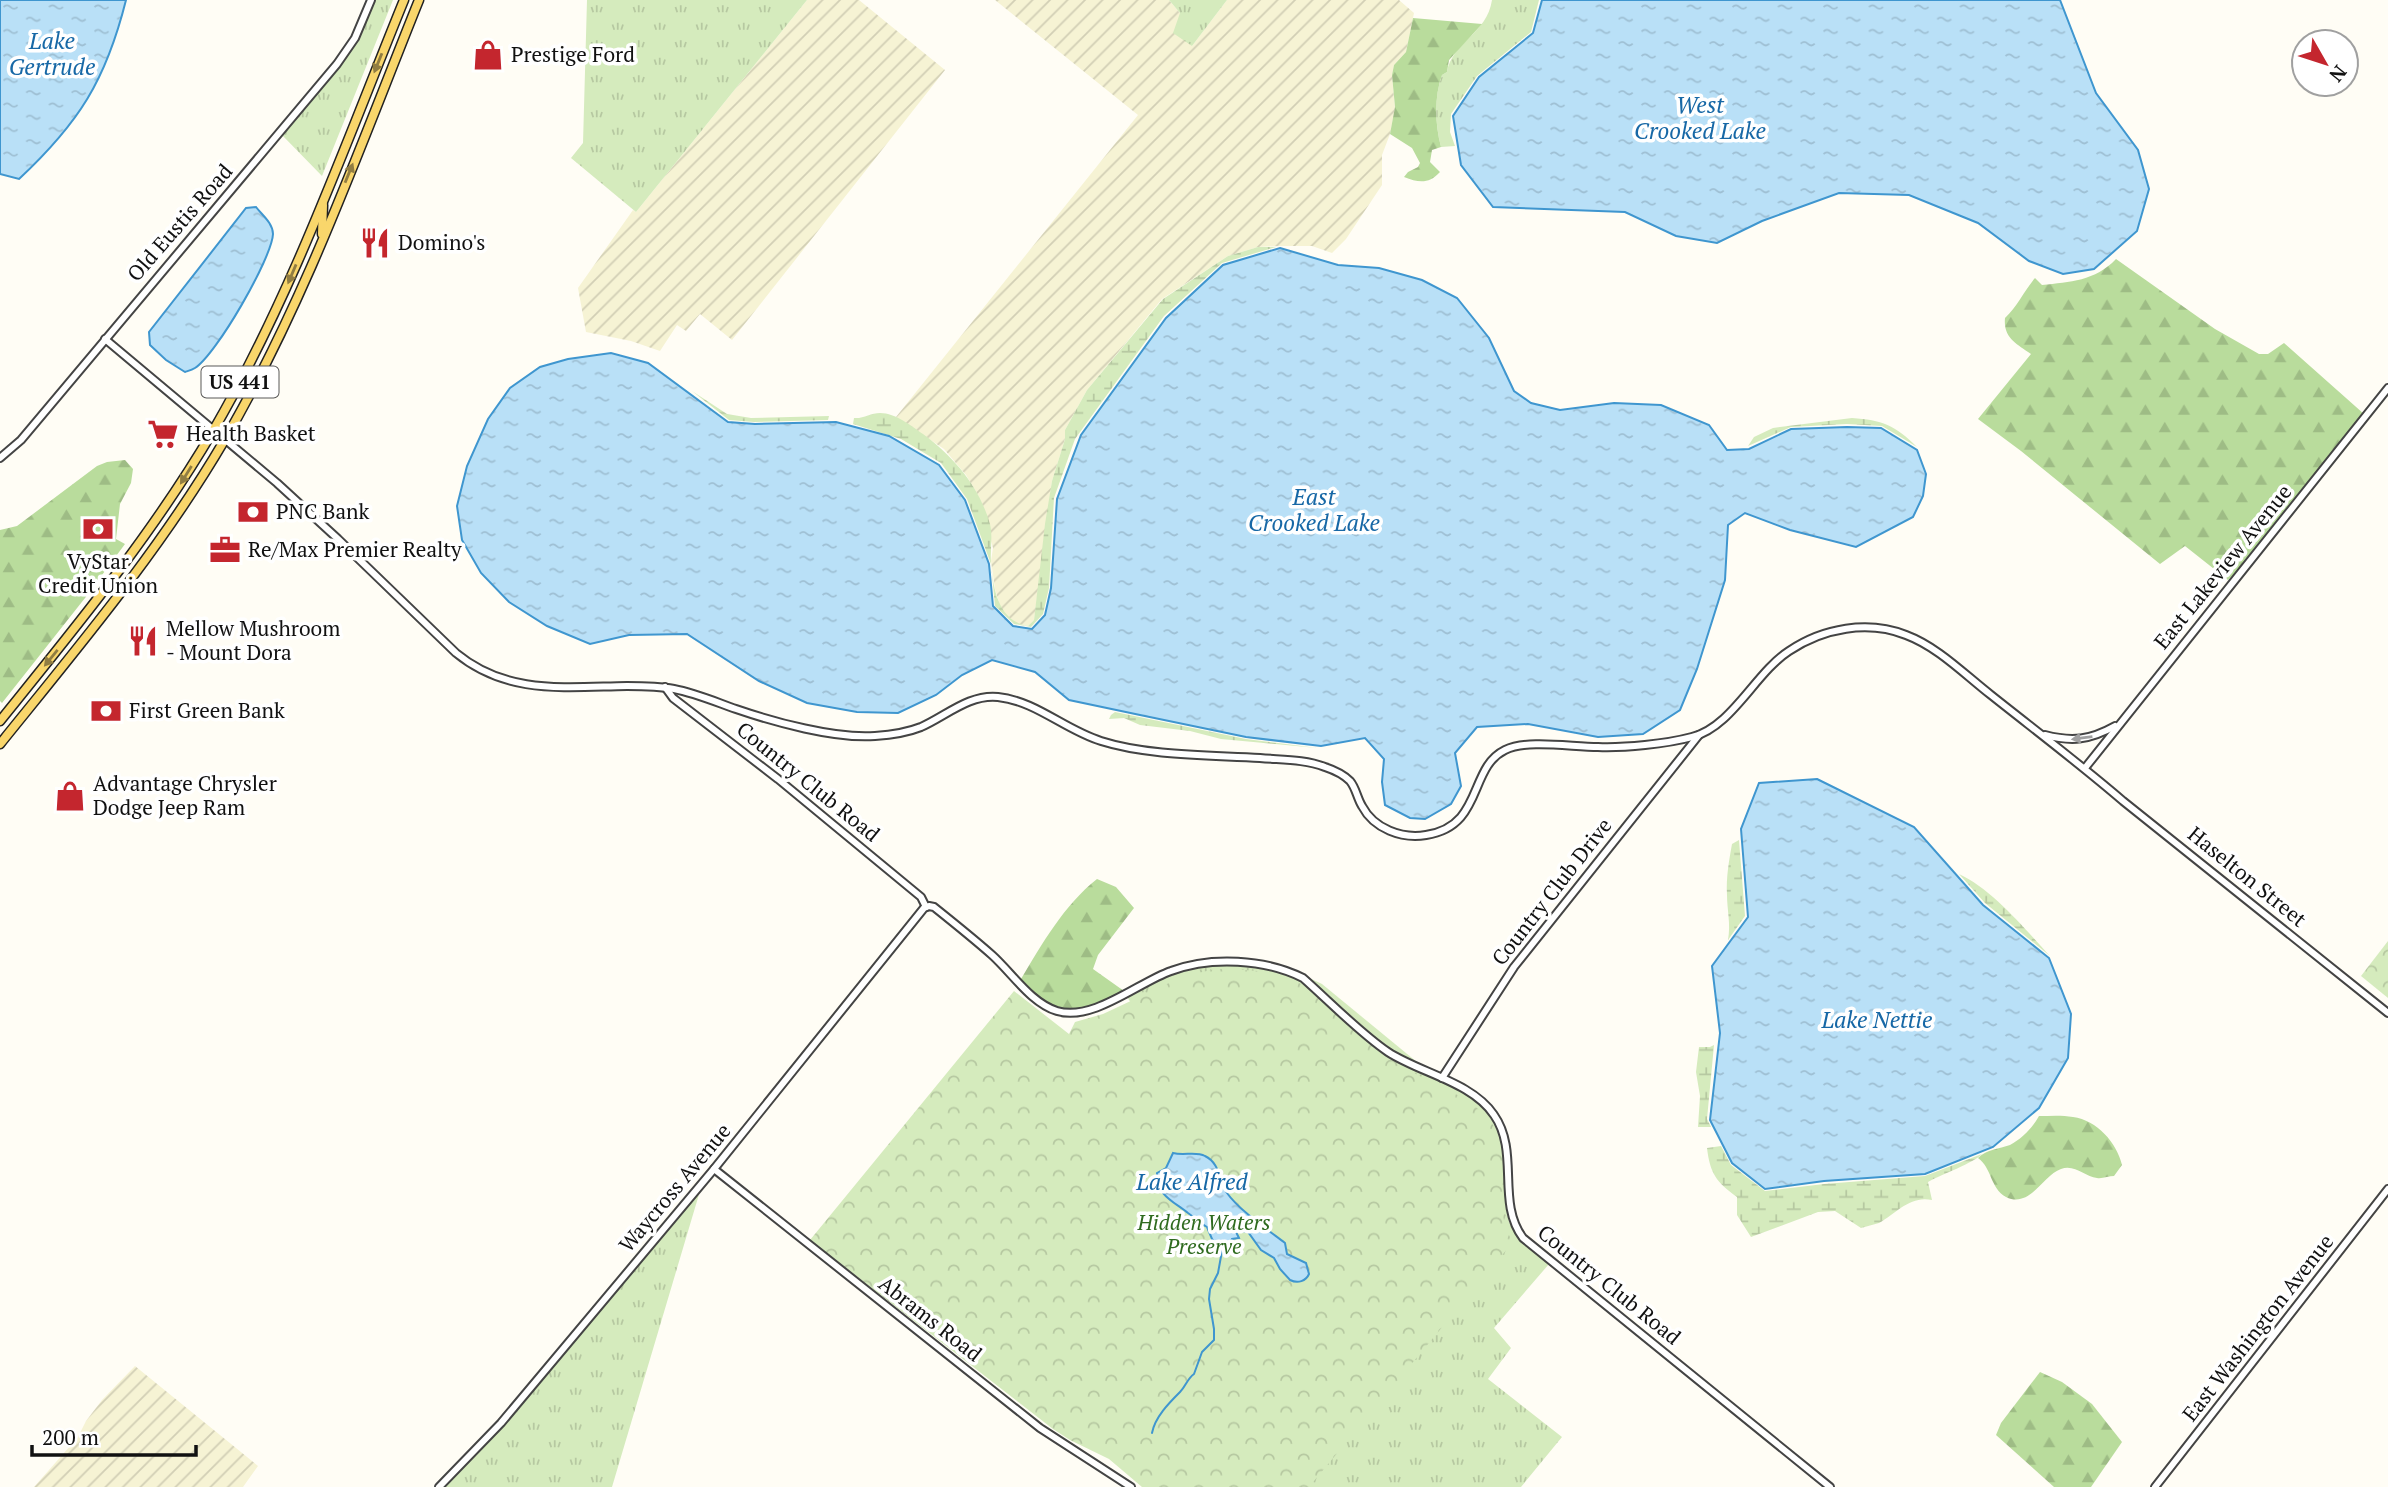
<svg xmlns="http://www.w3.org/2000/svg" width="2388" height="1487" font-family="'PT Serif',serif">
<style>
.farmland{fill:url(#farmland-furrows)}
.grass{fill:url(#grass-tufts)}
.forest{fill:url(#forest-firs)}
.wetland{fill:url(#wetland-marsh)}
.park{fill:url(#park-crowns)}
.water{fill:url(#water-ripples);stroke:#3f96cf;stroke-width:2}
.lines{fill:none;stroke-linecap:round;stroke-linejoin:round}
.stream{stroke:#3f96cf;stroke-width:2}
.minor-casing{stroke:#444;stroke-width:10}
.major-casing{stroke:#222;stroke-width:11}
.minor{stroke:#fff;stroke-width:6}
.major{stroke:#f9d66b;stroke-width:8}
.oneway{fill:#917d42}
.oneway2{fill:#a0a0a0}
.labels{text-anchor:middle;stroke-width:7;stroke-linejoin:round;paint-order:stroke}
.shield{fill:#fff;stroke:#585858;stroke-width:2}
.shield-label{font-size:19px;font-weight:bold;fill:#111}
.poi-label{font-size:21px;fill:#111;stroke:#fff;text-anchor:start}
.street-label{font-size:21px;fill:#111;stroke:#fff}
.park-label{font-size:21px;font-style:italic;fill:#2f6b1f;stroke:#fff}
.water-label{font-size:23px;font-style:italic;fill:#1768a6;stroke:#fff}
</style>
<defs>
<pattern id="farmland-furrows" width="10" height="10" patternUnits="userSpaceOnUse" patternTransform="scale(1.75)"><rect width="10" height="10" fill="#f6f3d4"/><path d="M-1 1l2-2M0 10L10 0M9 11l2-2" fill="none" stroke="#d2cfb5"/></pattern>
<pattern id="grass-tufts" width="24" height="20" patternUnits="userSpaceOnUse" patternTransform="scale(1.75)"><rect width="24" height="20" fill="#d5ebbd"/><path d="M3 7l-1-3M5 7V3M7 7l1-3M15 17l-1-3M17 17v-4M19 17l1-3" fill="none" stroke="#b6c8a1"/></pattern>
<pattern id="forest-firs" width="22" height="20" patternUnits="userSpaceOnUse" patternTransform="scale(1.75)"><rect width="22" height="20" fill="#b9dc9c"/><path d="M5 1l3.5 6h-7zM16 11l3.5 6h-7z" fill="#9ebc85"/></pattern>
<pattern id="wetland-marsh" width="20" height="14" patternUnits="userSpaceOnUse" patternTransform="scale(1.75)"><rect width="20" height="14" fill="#d5ebbd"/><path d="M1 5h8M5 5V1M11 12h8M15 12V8" fill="none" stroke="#b6c8a1"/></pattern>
<pattern id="park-crowns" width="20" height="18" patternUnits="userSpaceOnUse" patternTransform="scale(1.75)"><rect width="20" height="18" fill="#d5ebbd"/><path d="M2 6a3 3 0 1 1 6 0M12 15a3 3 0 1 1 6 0" fill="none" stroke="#b6c8a1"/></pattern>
<pattern id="water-ripples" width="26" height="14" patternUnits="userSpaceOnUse" patternTransform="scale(1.75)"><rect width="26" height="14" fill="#b9e0f7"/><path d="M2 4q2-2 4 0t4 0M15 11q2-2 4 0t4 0" fill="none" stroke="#9ebfd3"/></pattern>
</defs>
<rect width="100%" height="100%" fill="#fffdf5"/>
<g class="farmland">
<path d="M807,0h52l86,70 -213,270 -32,-26 -14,17 -9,-6 -17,26 -29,-10 -45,-9 -8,-44 55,-78 3,2z"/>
<path d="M995,0h174l11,13 12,33 35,-46h172l15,13 -8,39 -12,13 -2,10 3,33 -5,26 -8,21v30l-36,54 -14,14 -20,-7h-32l-22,1 -30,9 -66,43 -75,91 -22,40v9l-13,42 -18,139 -6,6 -10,-2 -10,-7 -7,-8 -6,-20 -4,-28 2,-13 -15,-53 -12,-20 -22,-26 -48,-32 242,-302z"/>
<path d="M135,1366l123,100 -15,21h-209l44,-50 8,-16 16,-21z"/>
</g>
<g class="grass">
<path d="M376,0h17l-71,176 -40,-41 68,-84z"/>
<path d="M587,0h220l-171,212 -65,-54 12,-15z"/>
<path d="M1169,0h58l-35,46 -19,-13 7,-20z"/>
<path d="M1492,0h47l-8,32 -54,44 -26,38 -1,18 5,14 -14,1c-6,-23 -7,-50 1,-72l5,-3c5,-30 40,-38 45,-72z"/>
<path d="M1207,966c32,-1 65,0 94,14l85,74 77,38 24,18 15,27 4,33v34l3,18 11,18 29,24 -55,64 17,20 -23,31 74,58 -41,50h-218l-167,-477 -9,-13 45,-23z"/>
<path d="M1305,976l17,8 101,83 -34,-18z"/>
<path d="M700,1191l-88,296h-168l59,-62z"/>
</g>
<g class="forest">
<path d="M1413,18l69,6 -33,36 -2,12 -5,3c-8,22 -7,49 -1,72l-9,3 -2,12 10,10c-11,12 -21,11 -36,5l4,-5 10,-5 2,-4 -8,-15 -22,-14 5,-27 -3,-32 2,-10 12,-13z"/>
<path d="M2116,259l99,70 44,25h9l16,-11 80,71 -125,156 -11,10 -43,-34 -25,18 -139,-113 -43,-32 53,-65c-14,-10 -28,-16 -26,-36 12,-11 19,-27 30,-40l7,7c28,-3 53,-4 74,-26z"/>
<path d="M125,460l8,9 -2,14 -11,21 -4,35 9,5 -40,54 -83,105 -2,-2v-171l17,-4 80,-60 10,-4z"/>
<path d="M1097,879l19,8 18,21 -36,47 -5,14 31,22c-21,11 -51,26 -74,14 -11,-6 -20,-17 -29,-26 21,-35 43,-74 76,-100z"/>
<path d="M2039,1116c11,0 23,-1 34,1 24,3 44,26 49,48l-8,11c-5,0 -12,3 -17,2 -12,-1 -22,-14 -36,-9 -18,6 -31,40 -55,28 -16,-9 -14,-29 -28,-39 9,-9 21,-9 32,-13 12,-6 23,-18 29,-29z"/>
<path d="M2040,1372l22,10 30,22 30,38 -31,45h-37l-58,-52 5,-12z"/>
</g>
<g class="wetland">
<path d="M1258,247h18l-54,16 -58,53 -89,123 -21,59 -5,90 -6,26 -12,13 -17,-3 -19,-18 -4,-42 -24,-65 -26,-36 -40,-24 -48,-15 1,-6c9,1 17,-5 26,-5 16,0 31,13 43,21 31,23 56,52 67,90 3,13 0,25 1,38 2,26 7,59 37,64l6,-6 11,-96 7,-43 13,-42v-9l22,-40 76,-91 65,-43z"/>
<path d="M692,391l35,23 24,4 78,-2 -1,4 -74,2 -25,-2z"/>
<path d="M1852,418c30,2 43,7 65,29l-35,-21 -35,-2 -56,3 -43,19 6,-9 19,-9z"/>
<path d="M1115,712l131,27 71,9 -96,-9 -31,-8 -50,-6 -16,-7 -15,1 2,-4z"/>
<path d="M1739,840l6,76 -17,24c3,-16 -1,-30 -1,-45 -1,-18 2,-34 5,-51z"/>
<path d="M1959,874c33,15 67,56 91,82l-65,-53z"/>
<path d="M1714,1045l-7,74 4,8h-13l2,-31 -4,-24 3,-25h11z"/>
<path d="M1721,1146l10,19 34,26 59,-7 101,-8 57,-22c-8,9 -40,20 -54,28l4,18c-21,-5 -36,13 -53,23 -6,2 -12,3 -18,5l-26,-17 -17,1 -67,25 -14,-22v-18c-21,-15 -27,-24 -30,-49z"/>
</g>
<g class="park">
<path d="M2388,941v57l-27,-22z"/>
<path d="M1216,969c28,1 57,0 83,14 18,9 30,24 44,38 20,18 42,35 64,48 29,17 70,29 88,59 19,32 -6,77 18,114l-204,245h-167l-33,-28 -39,-19 -17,-11 -243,-189 204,-249 55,43 6,-12 28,-8 81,-38z"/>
</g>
<g class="water">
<path d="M0,0h126c-20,80 -47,123 -107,179l-19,-5z"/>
<path d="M1542,0h518l36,93 42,57 11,39 -12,42 -43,38 -31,5 -34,-13 -51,-38 -69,-28 -70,-2 -77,28 -45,22 -41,-7 -51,-24 -132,-5 -32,-42 -8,-49 26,-39 54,-44z"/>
<path d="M256,207c6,8 17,16 17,27 -1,24 -57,121 -78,134 -3,2 -7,3 -10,4l-19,-12 -16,-15 -1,-13 97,-124z"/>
<path d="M1280,248l58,17 41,3 43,12 35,18 32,40 25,53 17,12 29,7 54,-7 47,2 48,20 18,25 22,-1 42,-20 56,-2 34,1 36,22 9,24 -3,22 -10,21 -57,30 -66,-17 -45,-17 -17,12 -3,55 -28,89 -17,41 -37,24 -45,3 -70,-13 -51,3 -22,26 6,33 -10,18 -26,15 -15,-1 -25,-13 -3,-23 2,-23 -19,-21 -44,8 -75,-9 -106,-22 -71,-15 -34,-28 -43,-12 -30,15 -26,20 -38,18 -41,-1 -50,-9 -48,-22 -72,-47 -58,1 -39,9 -43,-18 -38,-24 -28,-29 -19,-33 -5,-34 10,-40 21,-47 22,-31 30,-21 28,-8 43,-6 37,10 80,59 27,2 81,-2 53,14 50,29 26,35 24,64 4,42 20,20 19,3 13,-14 6,-27 6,-89 24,-64 85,-117 57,-53z"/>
<path d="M1817,779l97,48 69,78 66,53 22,56 -3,44 -29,50 -46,39 -68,27 -101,7 -59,8 -33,-26 -22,-43 10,-87 -8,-67 36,-49 -7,-88 18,-46z"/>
<path d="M1173,1153c11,3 23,-2 32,3 15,7 14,25 22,37 12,17 41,37 58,50l2,11 19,9 3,11c-3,7 -11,10 -19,6l-10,-11 -6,-11 -13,-8 -13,-18 -13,-2 4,8 -7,1 -3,6 -4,1 -3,5 -10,-12 -5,-12c-7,-4 -12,-9 -19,-14 -15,-12 -32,-18 -31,-40l9,-5z"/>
</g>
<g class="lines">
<path class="stream" d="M1152,1433c3,-16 17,-30 28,-41 6,-6 7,-13 14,-18l8,-22 12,-12v-11l-5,-30 1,-10 8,-16 4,-22"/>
<g class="minor-casing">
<g id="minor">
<path d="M105,339l172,144 61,56 118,114c51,42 108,34 171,33 15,0 31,0 47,3 21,4 42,13 62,20 38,13 99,30 139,27 15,-1 31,-3 46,-9 25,-11 48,-33 77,-30 38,4 67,33 103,44 47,15 110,14 159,17 22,2 44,1 65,9 9,3 18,7 25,14 6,7 7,17 12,25 12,23 40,33 64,29 58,-9 42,-67 79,-85 23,-11 66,-3 93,-3 26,1 68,-3 94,-10 40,-10 63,-64 97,-86 34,-23 79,-31 117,-16 32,12 58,39 85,60 44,35 89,69 132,106l265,212"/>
<path d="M0,458l21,-18 316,-376 18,-26 16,-38"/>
<path d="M665,687l8,11 105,81 143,118 5,10"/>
<path d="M2045,735c27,7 45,5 70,-9"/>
<path d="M2085,768l303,-380"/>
<path d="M1442,1078l72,-111 185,-232"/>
<path d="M714,1169l326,259 91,59"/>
<path d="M439,1487l62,-64 213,-254 210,-261 5,-2 5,1c20,16 40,32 58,48 20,18 39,48 65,56 36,11 82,-29 114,-40 40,-15 94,-12 132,7 26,23 57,55 85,74 32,21 84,30 106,63 26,37 2,87 29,123l307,249"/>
<path d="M2155,1487l233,-298"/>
</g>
</g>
<g class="major-casing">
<g id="major">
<path d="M322,234l1,-29"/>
<path d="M0,721c75,-93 152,-186 213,-290 79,-136 132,-286 191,-431"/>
<path d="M0,744c79,-98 160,-194 224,-303 81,-139 135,-292 195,-441"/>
</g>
</g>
<use href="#minor" class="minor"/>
<use href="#major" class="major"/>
</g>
<defs><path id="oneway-solid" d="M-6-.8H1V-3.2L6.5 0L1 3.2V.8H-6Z" transform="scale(1.75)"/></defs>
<g class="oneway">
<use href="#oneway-solid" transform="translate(378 63) rotate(112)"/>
<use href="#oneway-solid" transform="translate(349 173) rotate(-68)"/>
<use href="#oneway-solid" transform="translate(292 274) rotate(113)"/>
<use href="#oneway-solid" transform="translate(186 475) rotate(122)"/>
<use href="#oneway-solid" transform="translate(51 658) rotate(129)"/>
</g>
<use class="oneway2" href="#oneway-solid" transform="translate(2082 738) rotate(173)"/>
<defs>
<g id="shop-bare" transform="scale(2.415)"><path d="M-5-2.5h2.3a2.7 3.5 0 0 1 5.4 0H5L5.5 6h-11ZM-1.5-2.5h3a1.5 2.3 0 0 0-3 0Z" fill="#c4262e" stroke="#fff" stroke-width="2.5" paint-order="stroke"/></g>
<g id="restaurant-bare" transform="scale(2.415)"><path d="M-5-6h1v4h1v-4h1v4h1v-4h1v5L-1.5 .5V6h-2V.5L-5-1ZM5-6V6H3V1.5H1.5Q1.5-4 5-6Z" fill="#c4262e" stroke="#fff" stroke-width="2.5" paint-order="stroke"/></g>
<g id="supermarket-bare" transform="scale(2.415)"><path d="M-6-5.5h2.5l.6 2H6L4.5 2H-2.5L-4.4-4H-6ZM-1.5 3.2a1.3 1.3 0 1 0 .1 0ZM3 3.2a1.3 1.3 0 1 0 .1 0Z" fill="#c4262e" stroke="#fff" stroke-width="2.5" paint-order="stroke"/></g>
<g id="bank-bare" transform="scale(2.415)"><path d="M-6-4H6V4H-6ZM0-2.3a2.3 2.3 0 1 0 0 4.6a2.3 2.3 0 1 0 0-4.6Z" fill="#c4262e" stroke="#fff" stroke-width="2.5" paint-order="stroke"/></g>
<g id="office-bare" transform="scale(2.415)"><path d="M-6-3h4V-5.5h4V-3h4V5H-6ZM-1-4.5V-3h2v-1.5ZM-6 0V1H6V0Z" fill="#c4262e" stroke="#fff" stroke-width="2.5" paint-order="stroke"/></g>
</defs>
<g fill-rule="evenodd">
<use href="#shop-bare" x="488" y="55"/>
<use href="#restaurant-bare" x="375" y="243"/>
<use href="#supermarket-bare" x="163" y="434"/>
<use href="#bank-bare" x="253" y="512"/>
<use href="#bank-bare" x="98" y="529"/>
<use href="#office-bare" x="225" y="550"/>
<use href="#restaurant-bare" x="143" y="641"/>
<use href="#bank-bare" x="106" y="711"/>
<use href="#shop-bare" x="70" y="796"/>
</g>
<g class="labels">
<rect class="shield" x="201.5" y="366.5" width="77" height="31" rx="5"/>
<g class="shield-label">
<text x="240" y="389">US 441</text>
</g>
<g class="poi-label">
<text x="511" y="62">Prestige Ford</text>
<text x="398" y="250">Domino's</text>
<text x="186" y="441">Health Basket</text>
<text x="276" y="519">PNC Bank</text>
<text x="248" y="557">Re/Max Premier Realty</text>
<text x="98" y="569" text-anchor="middle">VyStar<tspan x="98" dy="24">Credit Union</tspan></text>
<text x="166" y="636">Mellow Mushroom<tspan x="166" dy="24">- Mount Dora</tspan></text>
<text x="129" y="718">First Green Bank</text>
<text x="93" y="791">Advantage Chrysler<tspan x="93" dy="24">Dodge Jeep Ram</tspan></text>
</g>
<g class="street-label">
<text transform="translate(180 223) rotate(-49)" y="7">Old Eustis Road</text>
<text transform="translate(2223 567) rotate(-51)" y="7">East Lakeview Avenue</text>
<text transform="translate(808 782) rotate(39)" y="7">Country Club Road</text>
<text transform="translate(2247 877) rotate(39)" y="7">Haselton Street</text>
<text transform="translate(1552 892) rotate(-52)" y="7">Country Club Drive</text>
<text transform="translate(675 1188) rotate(-50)" y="7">Waycross Avenue</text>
<text transform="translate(1609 1285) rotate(39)" y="7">Country Club Road</text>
<text transform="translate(930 1319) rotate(38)" y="7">Abrams Road</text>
<text transform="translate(2258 1328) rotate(-52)" y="7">East Washington Avenue</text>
</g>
<g class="park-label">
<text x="1204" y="1230">Hidden Waters<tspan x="1204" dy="24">Preserve</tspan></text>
</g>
<g class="water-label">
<text x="52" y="49">Lake<tspan x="52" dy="26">Gertrude</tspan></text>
<text x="1700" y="113">West<tspan x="1700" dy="26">Crooked Lake</tspan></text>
<text x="1314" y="505">East<tspan x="1314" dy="26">Crooked Lake</tspan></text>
<text x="1877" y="1028">Lake Nettie</text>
<text x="1192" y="1190">Lake Alfred</text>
</g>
</g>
<g transform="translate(2325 63) rotate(129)"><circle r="33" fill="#ffffff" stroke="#a0a0a0" stroke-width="2"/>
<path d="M0-5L12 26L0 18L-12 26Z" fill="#c4262e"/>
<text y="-10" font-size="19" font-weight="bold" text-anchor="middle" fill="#111111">N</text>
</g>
<path d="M32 1445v10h164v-10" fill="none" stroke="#111111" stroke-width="3.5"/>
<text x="42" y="1445" font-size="21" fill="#111111" stroke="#ffffff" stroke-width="5" paint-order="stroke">200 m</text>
</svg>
